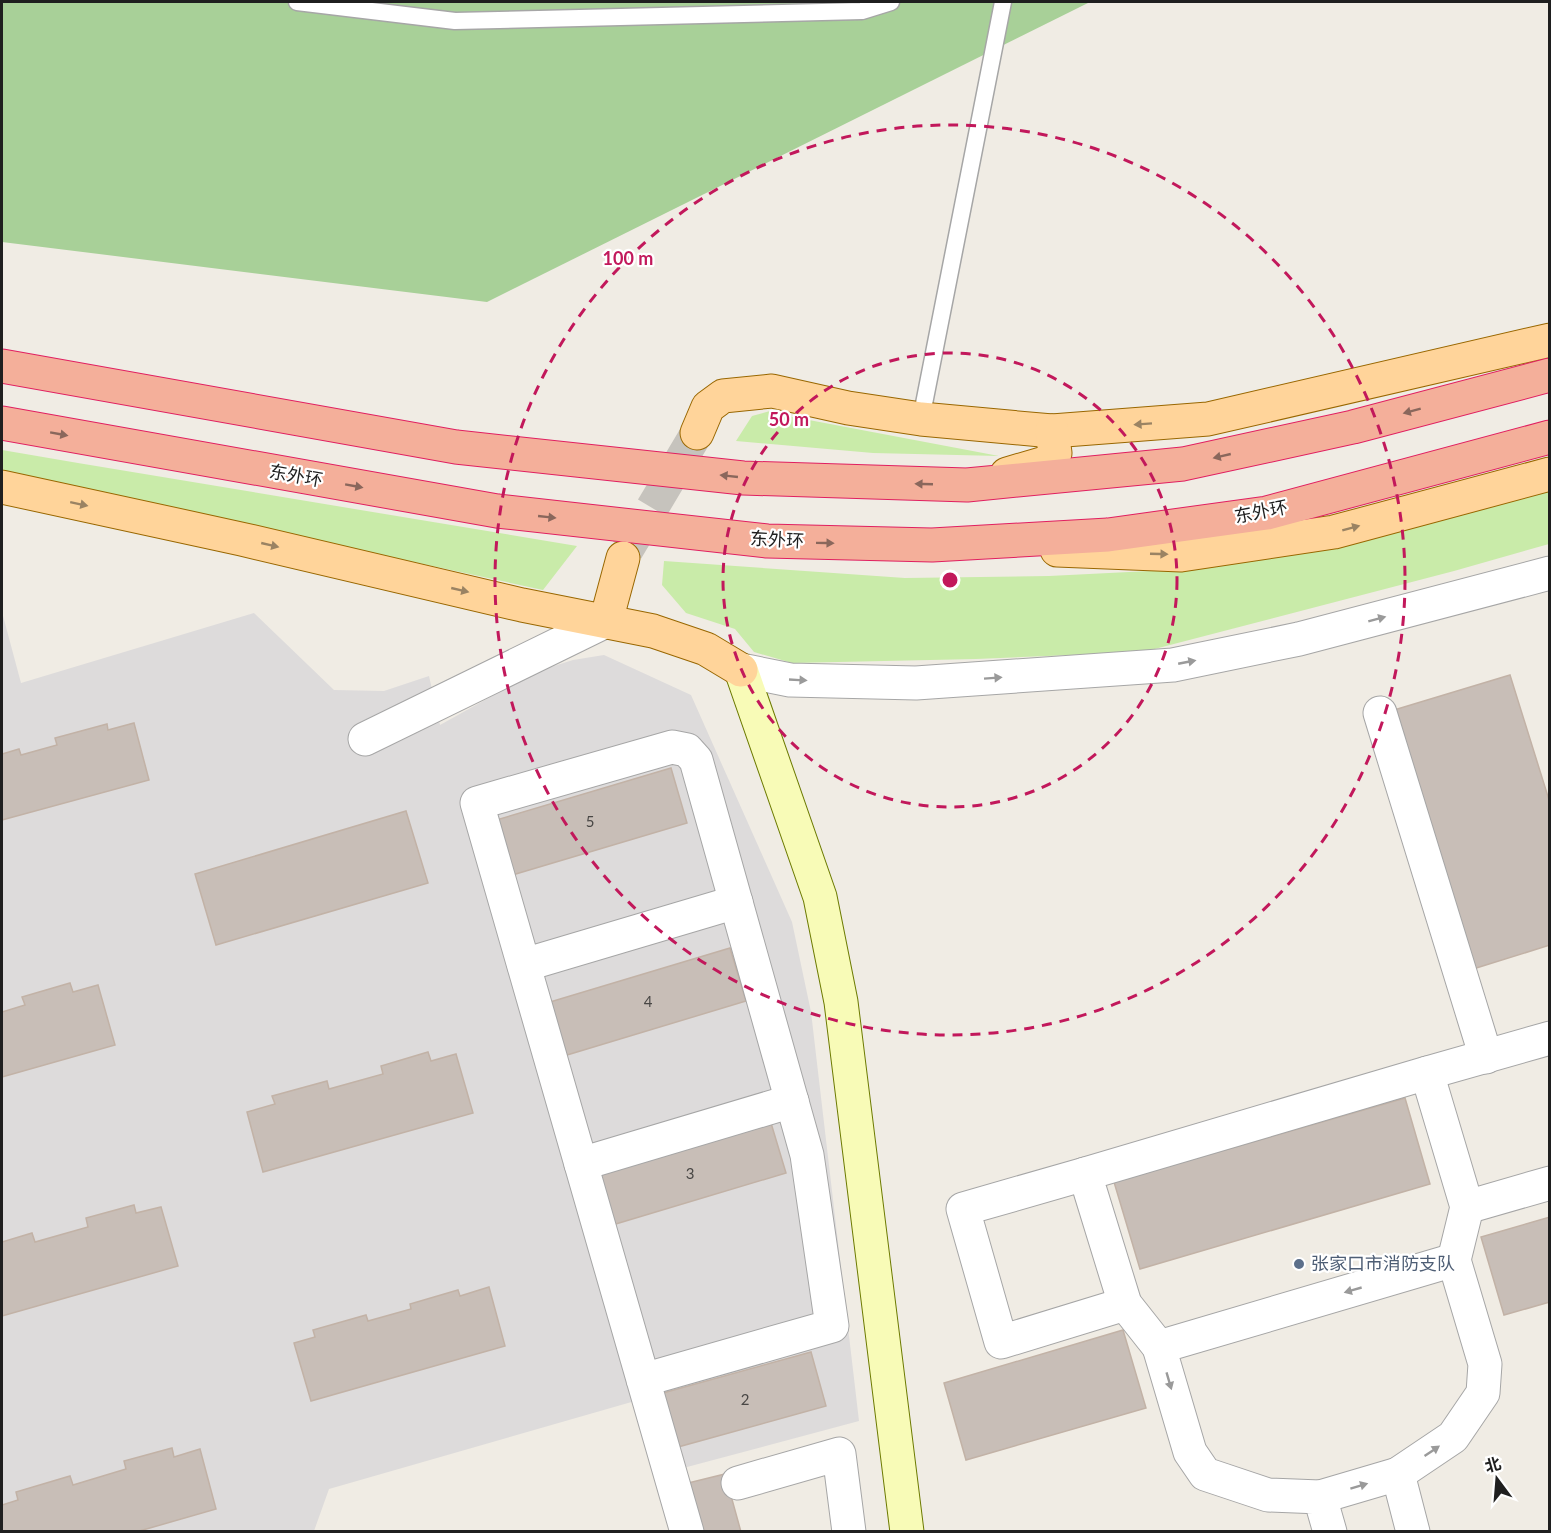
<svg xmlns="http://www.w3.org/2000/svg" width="1551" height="1533" font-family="Lato,'Noto Sans SC',sans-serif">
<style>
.residential{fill:#dddbdb}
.grass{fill:#c9eba9}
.forest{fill:#a8d098}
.building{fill:#c8beb7;stroke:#c2b2a6;stroke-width:1.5}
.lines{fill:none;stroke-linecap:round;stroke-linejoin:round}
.primary-tunnel{stroke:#c6c3bd;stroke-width:33;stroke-dasharray:33 16;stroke-linecap:butt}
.service-casing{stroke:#a6a6a6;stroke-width:19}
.minor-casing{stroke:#a6a6a6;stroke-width:35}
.tertiary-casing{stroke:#a6a6a6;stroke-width:35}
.secondary-casing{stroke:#6c7a01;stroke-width:35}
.primary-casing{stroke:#996700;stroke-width:35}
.trunk-casing{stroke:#e01f60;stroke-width:35}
.service{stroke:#fff;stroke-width:16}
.minor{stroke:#fff;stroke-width:33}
.tertiary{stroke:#fff;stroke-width:33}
.secondary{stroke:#f8fbb7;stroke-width:33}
.primary{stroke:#ffd49a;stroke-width:33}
.trunk{stroke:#f4af9a;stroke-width:33}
.oneway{fill:#8a675c}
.oneway2{fill:#9a8363}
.oneway3{fill:#9a9a9a}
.ring{fill:none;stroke:#c2185b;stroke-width:3;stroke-dasharray:10 8}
.service-dot{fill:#5c6f8a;stroke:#fff;stroke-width:2}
.labels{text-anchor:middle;stroke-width:4.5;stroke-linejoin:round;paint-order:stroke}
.number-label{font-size:15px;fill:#494745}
.street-label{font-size:18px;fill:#1f1f1f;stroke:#fff}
.service-label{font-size:18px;fill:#4e5e75;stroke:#fff;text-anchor:start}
.centre{fill:#c2185b;stroke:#fff;stroke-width:3}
.ring-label{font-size:18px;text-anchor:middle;font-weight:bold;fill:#c2185b;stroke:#fff;stroke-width:4.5;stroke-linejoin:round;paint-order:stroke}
</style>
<rect width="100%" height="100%" fill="#f0ece4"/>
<path class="residential" d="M2,612l19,71 233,-70 80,77 50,1 45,-15 11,49 95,-53 38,-12 31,-5 87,40 101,227 19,90 48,409 -202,54 -22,-74 -306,88 -15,42h-312z"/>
<g class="grass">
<path d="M770,411l23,6 206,39 -126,-3 -137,-12 16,-25z"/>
<path d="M2,450l76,13 499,83 -34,44 -541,-117z"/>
<path d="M1549,490v54l-95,27 -311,81 -167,7 -184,4 -38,-11 -19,-23 -49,-16 -24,-28 2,-24 241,17 144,-2 140,-7z"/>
</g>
<path class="forest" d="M2,2h1088l-603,300 -485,-60z"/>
<g class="building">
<path d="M1510,675l40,128v142l-77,24 -79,-259z"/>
<path d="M134,723l15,57 -147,40v-66l17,-5 2,6 36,-10 -2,-7 52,-14 1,6z"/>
<path d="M671,768l16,55 -178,53 -16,-55z"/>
<path d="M406,811l22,72 -212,62 -21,-71z"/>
<path d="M730,948l16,53 -179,54 -17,-53z"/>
<path d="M70,983l3,9 25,-7 17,60 -113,32v-65l23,-7 -3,-8z"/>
<path d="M428,1052l3,9 25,-7 17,59 -210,59 -16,-60 28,-8 -3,-8 55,-15 2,8 54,-15 -2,-8z"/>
<path d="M1405,1098l25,86 -290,85 -26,-87z"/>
<path d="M771,1123l15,50 -177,53 -15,-50z"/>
<path d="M134,1205l2,8 25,-6 17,59 -176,50v-74l30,-9 3,9 53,-15 -2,-9z"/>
<path d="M1550,1217v85l-46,13 -23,-78z"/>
<path d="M489,1287l16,59 -194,55 -17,-58 21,-6 -2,-7 53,-15 2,6 43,-12 -1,-5 48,-14 2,6z"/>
<path d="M1123,1330l23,78 -180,52 -22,-77z"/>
<path d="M811,1352l15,54 -148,41 -15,-54z"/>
<path d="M172,1448l2,9 26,-8 16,60 -80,23h-134v-27l16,-5 -2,-8 54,-16 3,9 53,-16 -2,-8z"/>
<path d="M725,1474l16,58h-40l-13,-49z"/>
</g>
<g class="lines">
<path class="primary-tunnel" d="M627,550l70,-117"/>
<g class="service-casing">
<g id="service">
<path d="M297,2l158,19 407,-10 29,-9"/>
<path d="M921,419l82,-417"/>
</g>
</g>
<g class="minor-casing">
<g id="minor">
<path d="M365,739l241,-118"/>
<path d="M524,965l212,-63"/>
<path d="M581,1164l211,-63"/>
<path d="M643,1380l189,-54 -25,-171 -111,-395 -9,-10 -15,-3 -195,56 210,729"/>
<path d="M738,1483l101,-29 10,78"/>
</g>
</g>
<g class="tertiary-casing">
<g id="tertiary">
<path d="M741,670l49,10 126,3 257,-18 126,-26 251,-66"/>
<path d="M1380,713l106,344"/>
<path d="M1427,1073l123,-35"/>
<path d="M1085,1174l-122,35 38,133 124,-38"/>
<path d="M1467,1207l83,-24"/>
<path d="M1159,1347l-34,-43 -40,-130 342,-101 40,134 -13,53"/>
<path d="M1320,1497l78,-23"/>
<path d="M1330,1532l-10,-35 -52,-2 -63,-21 -15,-22 -31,-105 295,-87 31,104 -2,29 -30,44 -55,37 15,58"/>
</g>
</g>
<g class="secondary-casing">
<path id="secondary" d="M741,670l79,227 21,105 66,530"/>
</g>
<g class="primary-casing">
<g id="primary">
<path d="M697,433l11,-26 15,-11 49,-5 76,17 73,11 131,12 156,-12 342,-79"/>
<path d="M1007,474l41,-12 7,-9 -3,-22"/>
<path d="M2,487l239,52 281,66 131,26 53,18 35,21"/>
<path d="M1057,550l124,5 153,-23 216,-58"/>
<path d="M606,621l17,-63"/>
</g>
</g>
<g class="trunk-casing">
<g id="trunk">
<path d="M2,366l454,81 287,31 224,7 216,-21 170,-37 197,-52"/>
<path d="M2,423l495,88 270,30 165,4 176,-10 159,-22 283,-76"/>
</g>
</g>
<use href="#service" class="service"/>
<use href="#minor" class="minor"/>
<use href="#tertiary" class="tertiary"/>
<use href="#secondary" class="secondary"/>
<use href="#primary" class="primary"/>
<use href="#trunk" class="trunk"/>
</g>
<defs><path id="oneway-solid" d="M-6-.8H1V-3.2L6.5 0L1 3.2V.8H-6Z" transform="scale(1.5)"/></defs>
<g class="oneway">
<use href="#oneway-solid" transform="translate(1412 411) rotate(165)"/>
<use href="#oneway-solid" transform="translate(59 434) rotate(10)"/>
<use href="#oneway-solid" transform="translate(1222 456) rotate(167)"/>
<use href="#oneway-solid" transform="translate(729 476) rotate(-174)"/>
<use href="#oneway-solid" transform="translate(924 484) rotate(-178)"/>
<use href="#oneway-solid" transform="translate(354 486) rotate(10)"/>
<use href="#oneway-solid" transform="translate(547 517) rotate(6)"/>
<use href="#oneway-solid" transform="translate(825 543) rotate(1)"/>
</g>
<g class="oneway2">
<use href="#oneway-solid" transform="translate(1143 424) rotate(176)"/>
<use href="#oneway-solid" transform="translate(79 504) rotate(12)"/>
<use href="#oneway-solid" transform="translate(1351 528) rotate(-15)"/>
<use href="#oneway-solid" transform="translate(270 545) rotate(13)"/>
<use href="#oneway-solid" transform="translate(1159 554) rotate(2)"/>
<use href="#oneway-solid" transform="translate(460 590) rotate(13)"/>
</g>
<g class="oneway3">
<use href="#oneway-solid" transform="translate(1377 619) rotate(-15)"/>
<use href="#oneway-solid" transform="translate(1187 662) rotate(-11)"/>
<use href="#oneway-solid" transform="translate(993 678) rotate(-4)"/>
<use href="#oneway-solid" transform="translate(798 680) rotate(3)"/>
<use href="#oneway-solid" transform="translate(1353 1290) rotate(164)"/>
<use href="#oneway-solid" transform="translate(1169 1381) rotate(74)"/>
<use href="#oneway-solid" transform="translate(1432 1451) rotate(-34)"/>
<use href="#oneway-solid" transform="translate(1359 1486) rotate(-17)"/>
</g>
<g class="ring">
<circle cx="950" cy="580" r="227"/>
<circle cx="950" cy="580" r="455"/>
</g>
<circle class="service-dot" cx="1299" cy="1264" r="6"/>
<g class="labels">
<g class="number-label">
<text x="590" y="827">5</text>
<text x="648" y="1007">4</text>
<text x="690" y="1179">3</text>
<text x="745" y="1405">2</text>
</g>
<g class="street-label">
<text transform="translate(296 476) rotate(10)" y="6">东外环</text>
<text transform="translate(1261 512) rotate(-11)" y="6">东外环</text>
<text transform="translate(777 540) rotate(3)" y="6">东外环</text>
</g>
<g class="service-label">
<text x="1311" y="1270">张家口市消防支队</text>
</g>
</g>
<circle cx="950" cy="580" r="9" class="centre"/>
<g class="ring-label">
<text x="628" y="265">100 m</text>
<text x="789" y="426">50 m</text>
</g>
<rect width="1551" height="1533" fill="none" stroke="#1f1f1f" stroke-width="6"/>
<g transform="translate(1497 1479) rotate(344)" stroke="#ffffff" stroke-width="4.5" paint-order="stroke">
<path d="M0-4.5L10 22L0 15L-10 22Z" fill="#1f1f1f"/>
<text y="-9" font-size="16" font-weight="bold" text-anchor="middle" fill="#1f1f1f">北</text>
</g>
</svg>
